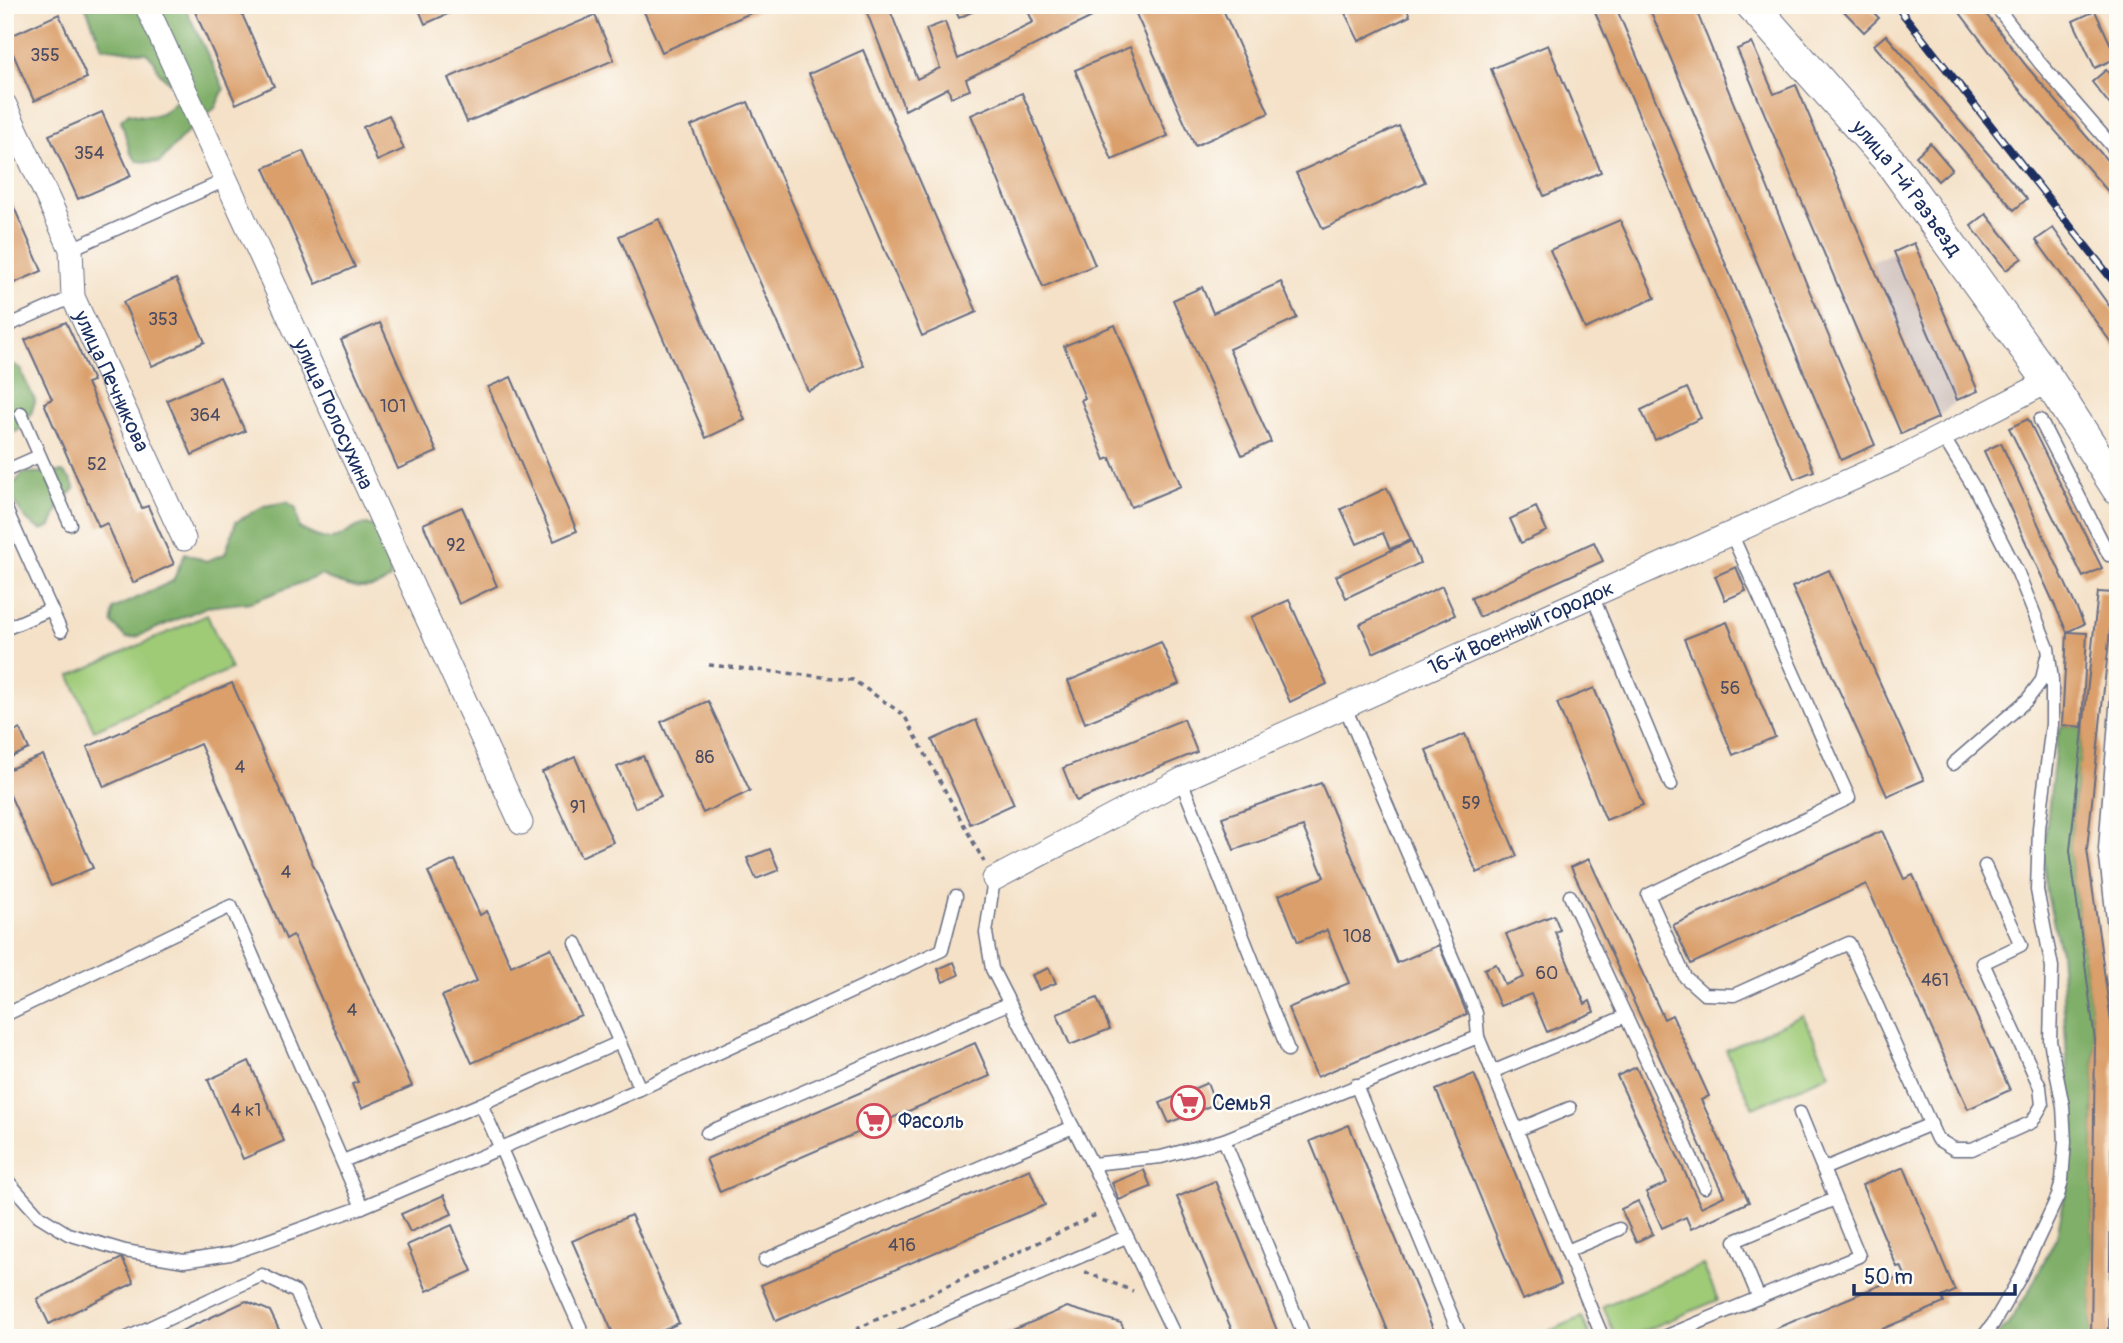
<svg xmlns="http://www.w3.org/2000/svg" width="2123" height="1343" font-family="Pangolin,sans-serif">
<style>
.industrial{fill:#cfc0bb}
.green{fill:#9fcb77;stroke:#5d7d6a;stroke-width:2}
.forest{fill:#7faf68;stroke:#4d6f63;stroke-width:2}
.building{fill:#da9f6b}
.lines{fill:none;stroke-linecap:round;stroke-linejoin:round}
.lane-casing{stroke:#676d83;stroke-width:15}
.street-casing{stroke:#676d83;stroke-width:25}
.secondary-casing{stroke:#676d83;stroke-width:34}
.path{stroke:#676d83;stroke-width:3.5;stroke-dasharray:5 5;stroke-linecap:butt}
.lane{stroke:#fff;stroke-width:12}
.street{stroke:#fff;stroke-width:23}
.secondary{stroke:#fff;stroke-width:32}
.rail-casing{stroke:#1b2f5e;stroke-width:8}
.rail{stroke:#fdfcf7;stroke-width:5;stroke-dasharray:16;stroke-linecap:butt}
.labels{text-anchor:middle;stroke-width:5;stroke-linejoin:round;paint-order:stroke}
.number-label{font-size:18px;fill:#4b4b61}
.street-label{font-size:21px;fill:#1b2f5e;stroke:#fdfcf7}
.poi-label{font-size:21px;fill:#1b2f5e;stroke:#fdfcf7;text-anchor:start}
</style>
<rect width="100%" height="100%" fill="#fdfcf7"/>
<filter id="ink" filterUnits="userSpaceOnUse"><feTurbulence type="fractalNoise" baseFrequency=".0143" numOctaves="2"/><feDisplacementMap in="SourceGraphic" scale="14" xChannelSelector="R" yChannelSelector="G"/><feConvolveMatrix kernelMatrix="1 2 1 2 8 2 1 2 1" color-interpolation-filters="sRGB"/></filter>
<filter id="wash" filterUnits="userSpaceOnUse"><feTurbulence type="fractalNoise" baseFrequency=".00686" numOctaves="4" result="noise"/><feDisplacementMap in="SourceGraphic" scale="28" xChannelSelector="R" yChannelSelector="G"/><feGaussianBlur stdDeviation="1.57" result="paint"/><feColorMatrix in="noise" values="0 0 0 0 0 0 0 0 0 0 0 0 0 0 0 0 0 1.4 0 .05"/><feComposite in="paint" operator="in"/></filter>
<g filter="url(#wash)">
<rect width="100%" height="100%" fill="#f4e1c7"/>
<path class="industrial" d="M1914,243l64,148 -21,9 -19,18 -19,8 -68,-155z"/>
<g class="green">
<path d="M207,615l24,54 -137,61 -24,-54z"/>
<path d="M1803,1015l27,59 -77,34 -27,-58z"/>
<path d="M1703,1265l15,35 -91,38h-11l-13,-32z"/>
<path d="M1582,1317l9,21h-58z"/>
</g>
<g class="forest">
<path d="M85,5h99l40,84 -9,19 -18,13 -38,42 -22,-2 -7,-9 -9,-32 8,-7c20,8 42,1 51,-19l-22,-23 -4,-11 -8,-7 -44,-6z"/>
<path d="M5,359l16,10 4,11 10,20c-3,15 -12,36 -30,33z"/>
<path d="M63,472l8,8 4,9 -15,15 -9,22 -9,4c-19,-8 -26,-23 -32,-41l13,-16z"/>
<path d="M287,502l9,6 3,20c10,5 22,12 33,11 18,-3 22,-18 43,-13l16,31 -1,22c-23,17 -46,7 -69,-4l-70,27 -45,5 -70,30 -10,1 -14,-15 1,-14 60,-28 12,-28 21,8 19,-7 11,-32 28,-16z"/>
<path d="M2062,725l21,2 -13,123 25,190 -4,298h-97l13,-12 21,-33 29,-57 12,-63 3,-40 -12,-182 -13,-57 -4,-39 14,-118z"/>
</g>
<g id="blocks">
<g class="building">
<path d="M192,5h46l36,81 -38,18z"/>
<path d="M417,5h51l-43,19z"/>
<path d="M641,5h128l-107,47z"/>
<path d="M864,5h24l29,74 23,-11 -14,-39 19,-7 13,37 75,-37 -6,-13 8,-4h14l3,7 13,-7h43l2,3 -144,71 4,11 -19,7 -3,-9 -43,22z"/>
<path d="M953,5h23l2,4 -19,9z"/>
<path d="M1132,5h89l48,108 -74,33z"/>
<path d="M1341,5h64l5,11 -51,25z"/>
<path d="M1592,5h23l199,466 -20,8z"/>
<path d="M1648,5h46l113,280 68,160 -34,15z"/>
<path d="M1838,5h28l13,13 -15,14z"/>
<path d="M1954,5h25l49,63 90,105v30l-106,-122z"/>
<path d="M2095,11l22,47 -22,10 -22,-47z"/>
<path d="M59,14l28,64 -53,23 -28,-63z"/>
<path d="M595,15l19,45 -147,62 -19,-44z"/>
<path d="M1886,35l141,164 -13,11 -140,-165z"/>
<path d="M1752,43l22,51 22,-9 142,333 -37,16 -164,-385z"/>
<path d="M1548,45l53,127 -57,24 -53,-127z"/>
<path d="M1130,47l38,89 -56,24 -37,-90z"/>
<path d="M863,50l114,262 -55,24 -113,-262z"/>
<path d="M2106,70l12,14v31l-26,-33z"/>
<path d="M1022,93l73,172 -52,22 -72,-172z"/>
<path d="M748,102l116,264 -56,25 -117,-265z"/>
<path d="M102,112l29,64 -53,23 -29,-64z"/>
<path d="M389,115l15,34 -27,12 -14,-34z"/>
<path d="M1399,126l26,56 -102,47 -27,-56z"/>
<path d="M1930,143l22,26 -14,12 -22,-25z"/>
<path d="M303,151l52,116 -39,17 -52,-116z"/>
<path d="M5,187l37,84 -37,16z"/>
<path d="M1986,214l36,44 -16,12 -35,-44z"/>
<path d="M659,219l86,201 -39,18 -87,-202z"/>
<path d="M1620,220l35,78 -70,31 -35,-79z"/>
<path d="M2053,228l65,90v34l-82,-112z"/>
<path d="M1914,243l64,148 -21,9 -63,-148z"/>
<path d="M176,279l29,63 -53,24 -29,-64z"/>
<path d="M1281,282l16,36 -68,31 42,93 -29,13 -69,-155 29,-13 11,26z"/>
<path d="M66,322l27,59 -6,2 55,125 6,-2 26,58 -41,19 -26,-60 -8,4 -47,-105 -8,-19 8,-4 -27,-59z"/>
<path d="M380,323l57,129 -39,17 -57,-129z"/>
<path d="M1115,325l66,161 -50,21 -21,-49 -5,2 -24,-60 4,-2 -21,-52z"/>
<path d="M220,377l25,54 -53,24 -25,-55z"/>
<path d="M511,377l66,154 -23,10 -66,-154z"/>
<path d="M1687,388l14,30 -46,22 -14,-30z"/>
<path d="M2028,419l74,149 -19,9 -74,-149z"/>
<path d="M2001,443l83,181 -17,8 -83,-181z"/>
<path d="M1387,488l24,52 -21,9 -7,-16 -26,11 -16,-35z"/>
<path d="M462,507l35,79 -38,18 -36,-80z"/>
<path d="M1536,507l11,24 -26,12 -11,-24z"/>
<path d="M1411,541l9,22 -74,35 -10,-22z"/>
<path d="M1594,542l9,19 -124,56 -8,-19z"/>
<path d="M1736,567l10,24 -21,9 -10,-24z"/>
<path d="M1829,570l95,210 -37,16 -95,-209z"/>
<path d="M1442,586l13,29 -82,38 -13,-29z"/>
<path d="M2098,592l16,1 -27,256 26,187 -4,302h-18l4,-298 -25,-190z"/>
<path d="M1289,600l38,84 -37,18 -39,-85z"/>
<path d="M1727,622l48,115 -42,18 -49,-116z"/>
<path d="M2067,632l20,1 -5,94 -20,-2z"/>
<path d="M1161,642l18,42 -94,39 -17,-42z"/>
<path d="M232,683l180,403 -50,22 -10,-24 6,-2 -65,-147 -7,4 -86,-195 -96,43 -17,-40z"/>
<path d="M1594,688l49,117 -37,15 -49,-117z"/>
<path d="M708,701l42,90 -47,22 -42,-91z"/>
<path d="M1184,719l13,33 -121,49 -13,-33z"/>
<path d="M976,720l38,84 -44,20 -38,-84z"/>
<path d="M20,729l9,20 -24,11v-24z"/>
<path d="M1465,734l52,122 -40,17 -51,-123z"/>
<path d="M43,755l50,113 -42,18 -46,-102v-13z"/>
<path d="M643,756l18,40 -26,12 -18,-41z"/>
<path d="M575,757l38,85 -32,15 -39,-85z"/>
<path d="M1321,783l76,180 42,-18 28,69 -150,63 -29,-69 61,-25 -22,-53 -29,12 -19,-47 45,-18 -21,-50 -69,23 -12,-33z"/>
<path d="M1882,831l22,48 9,-4 97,215 -42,19 -102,-225 -175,80 -18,-39z"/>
<path d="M770,849l9,21 -23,9 -9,-21z"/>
<path d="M1589,859l75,160 8,-4 37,81 -8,4 48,102 -58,27 -5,-12 -24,11 -16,-36 21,-9 -50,-107 19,-9 65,140 23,-11 -153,-329z"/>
<path d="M455,860l25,55 7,-4 24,55 40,-18 30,67 -109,48 -30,-67 35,-15 -49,-109z"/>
<path d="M1554,915l6,15 -5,2 30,72 5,-3 4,11 -47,20 -16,-38 -31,12 -16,-37 12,-5 9,21 19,-8 -18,-43z"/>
<path d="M954,962l5,13 -16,7 -5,-13z"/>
<path d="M1049,968l7,15 -17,7 -7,-15z"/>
<path d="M1097,998l13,31 -40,16 -13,-31z"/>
<path d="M975,1043l15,33 -270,116 -14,-33z"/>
<path d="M249,1061l35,80 -41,18 -35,-79z"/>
<path d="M1474,1074l87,210 -38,16 -87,-210z"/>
<path d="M1207,1083l8,21 -46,19 -9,-20z"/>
<path d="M1349,1125l87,211 -5,2h-40l-81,-197z"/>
<path d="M1904,1167l51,124 -13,6 2,6 -83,35h-108l152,-63 -4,-9 -4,1 -35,-82z"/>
<path d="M1030,1169l15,36 -269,116 -15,-36z"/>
<path d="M1144,1170l7,17 -32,13 -7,-17z"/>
<path d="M1215,1181l37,87 28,70h-45l-58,-141z"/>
<path d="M444,1195l8,19 -42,18 -9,-18z"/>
<path d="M1638,1201l15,33 -17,8 -15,-33z"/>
<path d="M631,1215l48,108 -32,15h-32l-43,-97z"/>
<path d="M452,1225l20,46 -45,20 -20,-46z"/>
<path d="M122,1258l12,25 -85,41 -12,-25z"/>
<path d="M246,1301l24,10 13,27h-117z"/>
<path d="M1067,1307l54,16 7,15h-134z"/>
</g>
</g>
</g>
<g filter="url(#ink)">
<use href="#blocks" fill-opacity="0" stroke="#676d83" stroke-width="2"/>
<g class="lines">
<g class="lane-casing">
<g id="lane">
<path d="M1995,5l45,58 78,90"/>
<path d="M71,249l155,-69"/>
<path d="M5,327l68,-30"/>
<path d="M21,413l49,111"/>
<path d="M2040,420l69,135 9,-2"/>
<path d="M1942,435l33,54 43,84 30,75 4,32v44l-13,104 -2,62 15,77 -2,74 13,65 2,36 -3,38 -4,16 -39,83 -26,45 -11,14"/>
<path d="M5,471l34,-15"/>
<path d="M5,507l56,124"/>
<path d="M1731,533l118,265 -201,97 37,82 19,17 30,1 115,-52 88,196 17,10h18l60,-27 10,-17 -2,-18 -57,-124 38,-18 -36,-79"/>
<path d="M1592,595l79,190"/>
<path d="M5,629l46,-20"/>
<path d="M2118,683l-13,166 13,115"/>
<path d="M1345,707l131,306 2,24 125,301"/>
<path d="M1953,764l74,-64 15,-20 4,-20"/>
<path d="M1181,780l107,270"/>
<path d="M994,879l-8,54 6,36 100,195 84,174"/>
<path d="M1570,896l135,291"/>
<path d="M576,943l64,146"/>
<path d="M5,1015l226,-109 131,301"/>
<path d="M1492,1072l134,-56"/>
<path d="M1356,1085l105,253"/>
<path d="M481,1104l104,234"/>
<path d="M1800,1113l23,56"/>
<path d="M1517,1130l53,-22"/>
<path d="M707,1133l301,-129"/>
<path d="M1224,1140l81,198"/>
<path d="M343,1161l138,-57 139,-62"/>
<path d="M1092,1164l69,-7 63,-17 254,-103"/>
<path d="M5,1178l34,38 29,18 57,17 59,10 46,-7 132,-47 278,-118 302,-139 14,-54"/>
<path d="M1567,1251l52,-22"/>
<path d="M765,1260l308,-133"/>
<path d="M1759,1298l-24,-57 100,-42"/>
<path d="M127,1338l135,-63 34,17 21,46"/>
<path d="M898,1338l44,-22 184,-79"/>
<path d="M1662,1338l197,-82 -36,-87 108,-45"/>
</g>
</g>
<g class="street-casing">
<g id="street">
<path id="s1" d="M146,5l375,818"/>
<path id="s2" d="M5,105l66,144 2,48 111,242"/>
<path id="s3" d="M994,879l187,-99 718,-322 150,-77"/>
</g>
</g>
<g class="secondary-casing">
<g id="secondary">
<path id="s4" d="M1752,5l141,160 156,216 69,108"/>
</g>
</g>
<g class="path">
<path d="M709,665l144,15 51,35 80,147"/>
<path d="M1085,1272l48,19"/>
<path d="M838,1338l260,-124"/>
</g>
<use href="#lane" class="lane"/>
<use href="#street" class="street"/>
<use href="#secondary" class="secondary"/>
<g class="rail-casing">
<path id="rail" d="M1896,5l222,282"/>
</g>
<use href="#rail" class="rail"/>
</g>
</g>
<defs>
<g id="supermarket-ring" transform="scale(1.75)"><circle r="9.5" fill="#fdfcf7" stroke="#d1495b" stroke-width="1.5"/><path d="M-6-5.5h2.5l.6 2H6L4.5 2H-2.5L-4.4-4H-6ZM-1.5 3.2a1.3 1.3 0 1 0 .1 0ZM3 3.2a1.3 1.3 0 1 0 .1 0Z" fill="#d1495b"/></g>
</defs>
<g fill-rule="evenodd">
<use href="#supermarket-ring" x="1188" y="1103"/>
<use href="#supermarket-ring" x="874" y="1121"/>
</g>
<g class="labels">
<g class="number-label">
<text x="45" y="61">355</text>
<text x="89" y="159">354</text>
<text x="163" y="325">353</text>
<text x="393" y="412">101</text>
<text x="205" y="421">364</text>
<text x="97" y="470">52</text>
<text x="456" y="551">92</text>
<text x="1730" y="694">56</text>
<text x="705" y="763">86</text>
<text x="240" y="773">4</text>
<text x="1471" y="809">59</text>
<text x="578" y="813">91</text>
<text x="286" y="878">4</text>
<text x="1357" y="942">108</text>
<text x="1547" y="979">60</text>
<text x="1935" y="986">461</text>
<text x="352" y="1016">4</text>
<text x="246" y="1116">4 к1</text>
<text x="902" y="1251">416</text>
</g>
<g class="street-label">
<text dy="7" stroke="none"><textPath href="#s4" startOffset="240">улица 1-й Разъезд</textPath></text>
<text dy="7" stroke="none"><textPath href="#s2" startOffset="299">улица Печникова</textPath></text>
<text dy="7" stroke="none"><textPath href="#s1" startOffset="450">улица Полосухина</textPath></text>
<text dy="7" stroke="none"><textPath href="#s3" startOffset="584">16-й Военный городок</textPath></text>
</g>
<g class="poi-label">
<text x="1212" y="1110">СемьЯ</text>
<text x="898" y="1128">Фасоль</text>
</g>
</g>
<rect width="2123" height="1343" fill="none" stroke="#fdfcf7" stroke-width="28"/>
<path d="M1854 1284v10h161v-10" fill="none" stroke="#1b2f5e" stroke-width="3.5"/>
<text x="1864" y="1284" font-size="21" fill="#1b2f5e" stroke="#fdfcf7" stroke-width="5" paint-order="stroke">50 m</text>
</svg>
